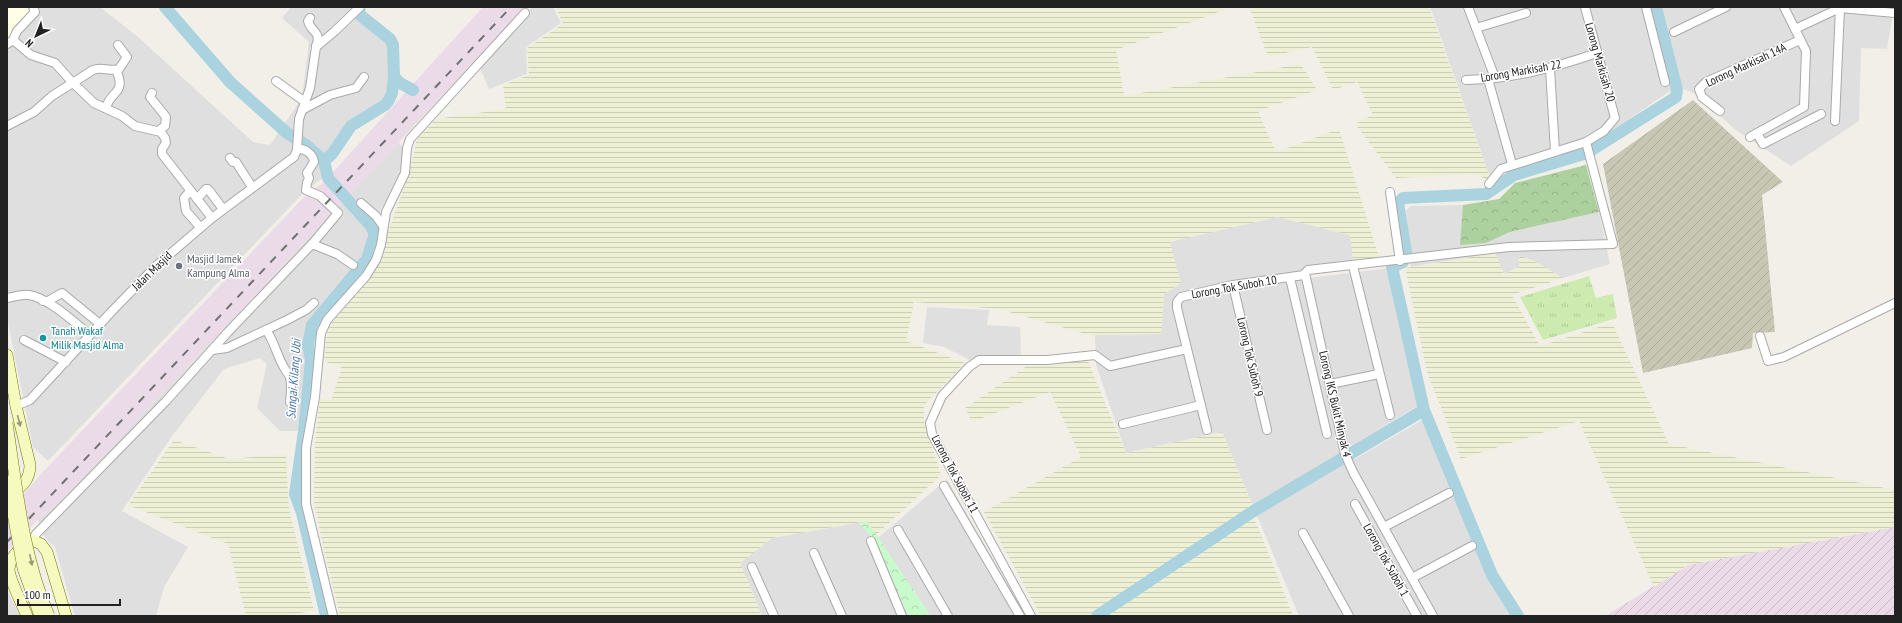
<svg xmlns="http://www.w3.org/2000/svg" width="1902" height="623" font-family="'PT Sans Narrow',sans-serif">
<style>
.residential{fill:#e0dfdf}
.industrial{fill:url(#industrial-furrows)}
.education{fill:#ffffe5}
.railway{fill:#ebdbe8}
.construction{fill:url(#construction-furrows)}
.farmland{fill:url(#farmland-rules)}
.grass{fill:url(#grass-tufts)}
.forest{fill:url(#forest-crowns)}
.park{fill:url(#park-crowns)}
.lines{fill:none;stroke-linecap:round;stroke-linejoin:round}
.river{stroke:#aad3df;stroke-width:12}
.minor-casing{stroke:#a9a9a9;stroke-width:10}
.secondary-casing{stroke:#707d05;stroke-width:12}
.minor{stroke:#fff;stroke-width:8}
.secondary{stroke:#f7fabf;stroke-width:11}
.rail{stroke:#707070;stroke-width:2;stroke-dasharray:8 8;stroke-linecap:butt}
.secondary-bridge-casing{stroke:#707d05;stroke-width:12;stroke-linecap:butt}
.secondary-bridge{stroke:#f7fabf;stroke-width:11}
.oneway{fill:#979978}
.worship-dot{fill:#6b7280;stroke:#fff;stroke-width:1.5}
.culture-dot{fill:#0f9aa8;stroke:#fff;stroke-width:1.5}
.labels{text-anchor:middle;stroke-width:3;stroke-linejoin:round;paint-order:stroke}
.street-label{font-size:12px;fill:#222;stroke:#fff}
.worship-label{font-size:12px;fill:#5b616d;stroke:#fff;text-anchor:start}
.culture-label{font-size:12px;fill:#0d838f;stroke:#fff;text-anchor:start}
.water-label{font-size:13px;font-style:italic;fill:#4a7aab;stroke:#fff}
</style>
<defs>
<pattern id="industrial-furrows" width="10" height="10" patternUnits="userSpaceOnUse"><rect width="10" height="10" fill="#ebdbe8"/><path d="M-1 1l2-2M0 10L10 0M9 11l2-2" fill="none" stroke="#c9bcc7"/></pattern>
<pattern id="construction-furrows" width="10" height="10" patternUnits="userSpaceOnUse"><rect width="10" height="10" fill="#c7c7b4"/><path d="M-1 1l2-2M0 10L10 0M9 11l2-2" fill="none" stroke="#abab9a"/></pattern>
<pattern id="farmland-rules" width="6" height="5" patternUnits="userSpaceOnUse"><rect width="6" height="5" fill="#eef0d5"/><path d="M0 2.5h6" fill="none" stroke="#ccceb7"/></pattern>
<pattern id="grass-tufts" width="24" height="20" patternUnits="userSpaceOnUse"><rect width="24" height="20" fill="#cdebb0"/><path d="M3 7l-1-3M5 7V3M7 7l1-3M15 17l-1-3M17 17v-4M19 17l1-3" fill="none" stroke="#b0c997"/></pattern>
<pattern id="forest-crowns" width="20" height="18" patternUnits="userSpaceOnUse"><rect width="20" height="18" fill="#add19e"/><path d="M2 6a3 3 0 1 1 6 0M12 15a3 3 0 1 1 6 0" fill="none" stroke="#95b388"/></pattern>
<pattern id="park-crowns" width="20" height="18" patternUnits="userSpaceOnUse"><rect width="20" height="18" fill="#c8facc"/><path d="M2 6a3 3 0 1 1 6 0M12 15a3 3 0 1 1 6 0" fill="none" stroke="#acd6af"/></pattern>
</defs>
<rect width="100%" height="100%" fill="#f2efe9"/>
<g class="residential">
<path d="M7,7h93l38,30 115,105 17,3 32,-47 7,-56 -27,-24 9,-11h59l41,28 -2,32 2,13 -4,14 -7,11 -31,19 -30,38 4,16 -17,12 -258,271 -15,-14 -26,-129z"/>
<path d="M532,7h21l8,16 -35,24 1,27 -38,15 -9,-21z"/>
<path d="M1430,7h464l-7,42 -26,-1 -2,73 -68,45 -54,-35 -42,-37 -18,-8 -94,65 -76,19 -9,5 -6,8z"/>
<path d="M399,142l6,9 -3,22 -21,36 -11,25 -5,18 -13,18 -44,53 -8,108h-20l-23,-23 10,-44 -7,-6 -36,11 -52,67 -50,75 66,36 -24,40 -8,29h-81l-20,-69 -10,-9 -8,-19 16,-11 121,-127z"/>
<path d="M1463,205l-2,40 25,-2 24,-11 89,-20 11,52 -47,14 -29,-17 -15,-4v10l-15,7 -9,-21 -84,14 -5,-56 4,-5z"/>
<path d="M1277,217l74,18 2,25 -45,6 2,12 78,-10 33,136 -72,43 6,12 69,-40 64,156 24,41h-213l-77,-184 -96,21 -30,-88 -1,-30 66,-1 3,-40 17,-11 -12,-41z"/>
<path d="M927,307l62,3 -2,15 33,2 1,30 -40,-1 -11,4 -26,-13 -21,-4z"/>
<path d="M947,479l79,137h-264l-22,-53 32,-25 95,-17 11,17z"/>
<path d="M7,590l13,26h-13z"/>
</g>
<path class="industrial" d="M1895,527v89h-290l83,-51z"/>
<path class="education" d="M7,7h21l1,5 -17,17 -1,8 -4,3z"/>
<path class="railway" d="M483,7h43l-352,374 -121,127 -10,6 -36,37v-37l35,-41 264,-278 18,-13z"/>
<path class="construction" d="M1693,100l90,82 -21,13 13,137 -22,1 -1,15 -109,25 -40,-209z"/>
<g class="farmland">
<path d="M556,7h676l-116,43 8,46 177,-32 16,26 -59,21 18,41 63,-23 40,128 -26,3 -3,-25 -73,-18 -107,25 11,41 -17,11 -3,40 -72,1 -90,-26 -85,-7 -8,39 59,22 -41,42v16l17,54 -65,60 -9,-14 -95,17 -32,25 22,53h-422l-16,-66 -10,-47 1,-63 5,-42 11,2 11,-32 -18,-7 4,-36 52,-69 29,-83 8,-34 19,-20 70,-10 -3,-24 26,-10 -2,-27 36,-24z"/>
<path d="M1249,7h180l63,176 -16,-9 -80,4 -41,-54 18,-9 -16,-33 -24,8 -21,-43 -44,10z"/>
<path d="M1495,253l9,21 15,-7v-11l15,5 29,17 -51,17 28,51 72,-23 57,121 226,46v37l-207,38 -34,22 -75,-166 -118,38 -34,-87 -22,-104z"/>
<path d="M1087,359l39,94 96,-21 31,75 -164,109h-48l-57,-104 97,-55 -31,-65 -78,30 -7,-14 62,-42z"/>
<path d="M174,440l55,19 57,-5 3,55 25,102 -35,5h-33l-18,-72 -100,-39z"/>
<path d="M1254,517l39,99h-188z"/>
</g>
<path class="grass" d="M1589,276l7,22 17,-4 4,24 -74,22 -23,-43z"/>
<path class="forest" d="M1586,165l13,47 -89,20 -24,11 -26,2 3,-40 36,-6 16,-16z"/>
<path class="park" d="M867,521l64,95h-23l-32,-74 -17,-19z"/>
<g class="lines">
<g class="river">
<path d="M165,7l65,75 57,51 19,12 18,16"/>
<path d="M394,77l6,6 13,7"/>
<path d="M326,616l-24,-103 -7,-19 9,-63 7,-71 -3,-15 4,-20 55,-66 8,-25 -5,-9 -42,-47 -4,-17 8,-7 19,-28 34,-21 4,-5 3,-7 2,-16 -1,-32 -3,-6 -30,-24 -1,-8"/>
<path d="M1097,616l155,-104 172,-102"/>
<path d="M1518,616l-26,-41 -68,-165 -32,-143 11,-5 3,-10 -8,-49 5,-5 83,-4 28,-19 73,-22 89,-56 1,-7 -21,-83"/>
</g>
<g class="minor-casing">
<g id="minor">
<path d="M1468,7l27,71"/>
<path d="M1646,7l19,75"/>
<path d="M310,18l-2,3c3,12 14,10 8,25"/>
<path d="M1476,28l50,-15"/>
<path d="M1795,29l45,-21 55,5"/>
<path d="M1674,32l52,-25"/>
<path d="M13,40l18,15 24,8 17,19 22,21 28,13 13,10 26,6 4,6 1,5 -4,6v5l50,64"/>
<path d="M7,44l6,-4 4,-9 18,-19 -2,-5"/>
<path d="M1550,69l5,82"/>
<path d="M1488,79l24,85"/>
<path d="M1466,80c47,-1 87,-12 131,-27"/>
<path d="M276,81l29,21"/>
<path d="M152,93l-2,4 16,20 -1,9 -7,5"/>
<path d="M106,108c4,-17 20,-14 11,-36l10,-15 -9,-12"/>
<path d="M302,110l28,-15 26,-7 8,-11"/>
<path d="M1720,111l-18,-14 -3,-8 7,-7 94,-42"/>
<path d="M1835,121l5,-113"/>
<path d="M7,126l27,-14 18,-16 41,-26c9,-4 16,2 26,-1"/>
<path d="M1757,133l6,11 58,-30"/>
<path d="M1750,137l54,-30 2,-56 -22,-44"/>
<path d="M297,149c8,-1 16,5 17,13l-7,11 2,5 -2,5 -1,7 14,6 18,17 -26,31"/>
<path d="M230,158l3,4h3l16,25"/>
<path d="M1489,184l12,-15 85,-27 18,-11 11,-13 -30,-111"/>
<path d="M190,191l-6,7 2,13 14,16"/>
<path d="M1390,192l10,69"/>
<path d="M197,199l9,-10h2l15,20"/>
<path d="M361,203l15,13 7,10"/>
<path d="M1353,266l37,149"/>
<path d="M1290,278l37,156"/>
<path d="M1233,285l34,145"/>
<path d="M7,298c7,-1 15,-4 22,-3 20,3 46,28 61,40"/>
<path d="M43,301h5l14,-8 38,31"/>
<path d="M266,330c9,12 11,27 19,39 1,3 4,5 5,8 2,8 1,17 0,25"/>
<path d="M1760,336l8,25 16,-4 111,-54"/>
<path d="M24,340l42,22"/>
<path d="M212,350l15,-2 60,-28 19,-10 8,-7"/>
<path d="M1330,384l49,-10"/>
<path d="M16,406l14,-6 83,-90 43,-44 56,-48 82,-61 3,-7 2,-31 11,-31 6,-41 19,-16 25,-24"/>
<path d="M1123,424l78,-19"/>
<path d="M1207,430l-30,-122v-6l4,-5 52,-12 71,-10"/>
<path d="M944,486l76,130"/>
<path d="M1355,504l62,112"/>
<path d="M1384,527l65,-34"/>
<path d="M898,530l50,86"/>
<path d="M1303,533l46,83"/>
<path d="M32,540l4,-6 130,-133 62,-69 84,-88 25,10 16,11"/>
<path d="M871,541l31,75"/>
<path d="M814,553l28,63"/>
<path d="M752,567l22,49"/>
<path d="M1412,578l60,-32"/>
<path d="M333,616l-27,-112v-56l9,-51 6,-64 6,-13 39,-44 10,-16 5,-15 5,-33 19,-39 2,-25 3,-9 115,-126"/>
<path d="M1031,616l-99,-182 -2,-11 12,-27 27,-29 10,-7h68l48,-5 15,11 77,-17"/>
<path d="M1433,616l-80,-144 -8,-18 -40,-181 3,-3 201,-23 104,-3 -27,-102"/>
</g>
</g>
<g class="secondary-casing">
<g id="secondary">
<path d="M7,355l9,51 14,59c0,13 -8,26 -22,26"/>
<path d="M27,616c-4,-10 -18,-37 -18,-47 1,-13 13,-23 23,-29l9,4 6,8 19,64"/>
</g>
</g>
<use href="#minor" class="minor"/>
<use href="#secondary" class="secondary"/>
<path class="rail" d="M7,542l504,-535"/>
<g class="secondary-bridge-casing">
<g id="secondary-bridge">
<path d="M7,423c10,65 16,133 42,193"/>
<path d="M7,481l16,87 17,48"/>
</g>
</g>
<use href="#secondary-bridge" class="secondary-bridge"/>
</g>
<defs><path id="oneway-solid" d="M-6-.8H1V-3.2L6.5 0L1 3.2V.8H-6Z"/></defs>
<g class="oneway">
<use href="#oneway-solid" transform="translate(19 421) rotate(76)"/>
<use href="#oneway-solid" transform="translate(31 560) rotate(78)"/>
</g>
<circle class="worship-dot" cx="179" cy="266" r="4"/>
<circle class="culture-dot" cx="43" cy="338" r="4"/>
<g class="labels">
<g class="street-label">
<text transform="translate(1600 62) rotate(74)" y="4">Lorong Markisah 20</text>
<text transform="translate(1746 65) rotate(-25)" y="4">Lorong Markisah 14A</text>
<text transform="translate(1521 71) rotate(-10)" y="4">Lorong Markisah 22</text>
<text transform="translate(152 271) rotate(-44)" y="4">Jalan Masjid</text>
<text transform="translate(1234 287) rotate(-10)" y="4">Lorong Tok Suboh 10</text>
<text transform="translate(1250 357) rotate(77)" y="4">Lorong Tok Suboh 9</text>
<text transform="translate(1335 404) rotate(77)" y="4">Lorong IKS Bukit Minyak 4</text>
<text transform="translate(955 474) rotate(62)" y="4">Lorong Tok Suboh 11</text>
<text transform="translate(1386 560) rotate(61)" y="4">Lorong Tok Suboh 1</text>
</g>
<g class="worship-label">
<text x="187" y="263">Masjid Jamek<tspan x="187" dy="14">Kampung Alma</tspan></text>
</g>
<g class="culture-label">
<text x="51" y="335">Tanah Wakaf<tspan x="51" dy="14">Milik Masjid Alma</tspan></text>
</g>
<g class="water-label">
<text transform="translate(293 379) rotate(-86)" y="5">Sungai Kilang Ubi</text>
</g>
</g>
<rect width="1902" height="623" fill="none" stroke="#222222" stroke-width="16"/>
<g transform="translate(36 36) rotate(223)" stroke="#ffffff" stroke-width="3" paint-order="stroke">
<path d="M0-3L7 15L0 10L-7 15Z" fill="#222222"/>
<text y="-6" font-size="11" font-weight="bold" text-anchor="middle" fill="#222222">N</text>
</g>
<path d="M18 599v6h102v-6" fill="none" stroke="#222222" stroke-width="2"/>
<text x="24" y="599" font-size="12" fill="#222222" stroke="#ffffff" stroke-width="3" paint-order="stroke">100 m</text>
</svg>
